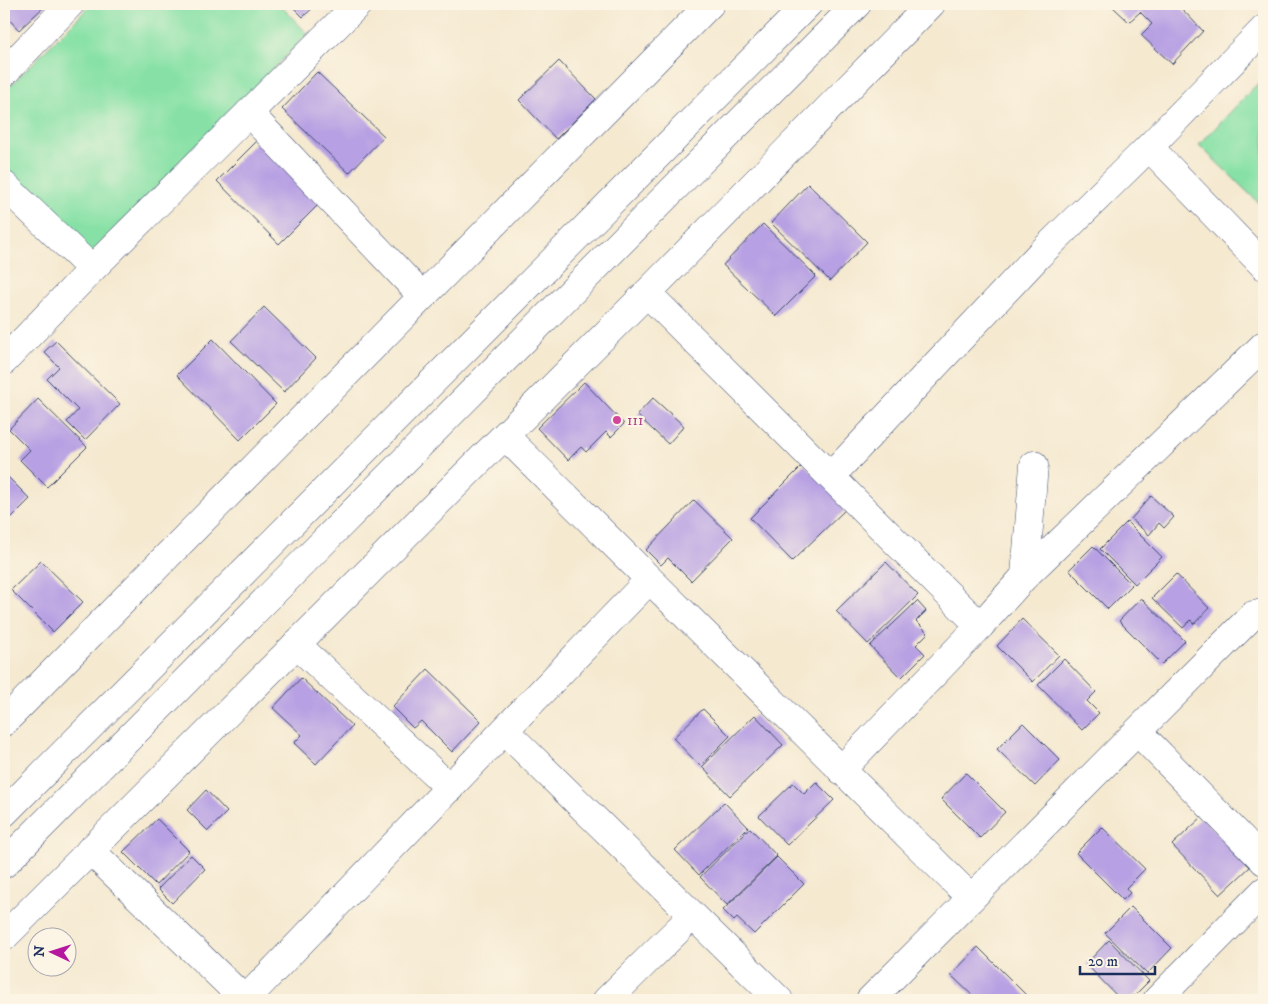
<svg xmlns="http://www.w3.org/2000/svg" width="1268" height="1004" font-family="'IM FELL DW Pica',serif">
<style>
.green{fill:#87e1a6;stroke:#518882}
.building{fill:#b7a0e3}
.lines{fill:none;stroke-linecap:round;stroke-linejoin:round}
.minor-casing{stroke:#3c4b6f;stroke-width:29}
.major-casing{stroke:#3c4b6f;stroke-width:29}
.minor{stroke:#fff;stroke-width:28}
.major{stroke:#fff;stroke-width:28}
.hotel-dot{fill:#d1479c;stroke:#fcf5e5;stroke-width:2}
.labels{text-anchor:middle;stroke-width:4.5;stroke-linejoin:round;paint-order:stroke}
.hotel-label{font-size:15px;fill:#b23c85;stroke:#fcf5e5;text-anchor:start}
</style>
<rect width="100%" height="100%" fill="#fcf5e5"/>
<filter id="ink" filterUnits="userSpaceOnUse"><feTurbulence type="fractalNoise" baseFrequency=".02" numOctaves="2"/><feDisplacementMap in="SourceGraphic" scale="10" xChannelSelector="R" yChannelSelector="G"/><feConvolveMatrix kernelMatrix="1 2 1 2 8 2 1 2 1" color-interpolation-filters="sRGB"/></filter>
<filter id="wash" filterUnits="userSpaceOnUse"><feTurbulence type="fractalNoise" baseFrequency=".0096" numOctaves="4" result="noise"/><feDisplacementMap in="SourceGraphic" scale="20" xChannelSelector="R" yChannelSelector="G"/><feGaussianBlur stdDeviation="1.12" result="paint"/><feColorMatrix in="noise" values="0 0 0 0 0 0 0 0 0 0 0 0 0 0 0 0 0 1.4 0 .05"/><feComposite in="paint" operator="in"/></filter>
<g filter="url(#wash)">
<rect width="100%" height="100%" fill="#f5e9d0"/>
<g class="green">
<path d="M92,4h187l29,30 -217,219 -87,-85v-76z"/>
<path d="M1264,77v131l-65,-63z"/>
</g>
<g id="blocks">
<g class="building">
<path d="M4,4h43l-28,26 -15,-16z"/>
<path d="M290,4h27l-14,13z"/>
<path d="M1114,4h63l26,27 -31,33 -31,-29 11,-11 -12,-12 -11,10 -17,-16z"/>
<path d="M559,61l37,38 -40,40 -37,-39z"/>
<path d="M317,72l67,64 -35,37 -67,-64z"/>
<path d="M258,140l62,63 -41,41 -62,-63z"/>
<path d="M808,184l59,58 -37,39 -59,-58z"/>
<path d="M763,224l53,52 -40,40 -53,-51z"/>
<path d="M264,307l52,51 -32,34 -53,-51z"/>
<path d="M213,339l63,65 -36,36 -63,-65z"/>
<path d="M56,341l64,63 -35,36 -18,-18 11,-12 -31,-31 12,-12 -15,-15z"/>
<path d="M584,382l40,42 -13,13 -5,-5 -20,20 -5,-5 -13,13 -31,-32z"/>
<path d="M653,398l31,28 -16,18 -31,-29z"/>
<path d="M38,399l49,48 -40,40 -27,-27 10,-10 -21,-21z"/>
<path d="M804,464l43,44 -55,53 -42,-43z"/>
<path d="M4,473l26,26 -19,19 -7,-7z"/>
<path d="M1151,496l23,21 -10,11 -5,-5 -10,12 -18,-16z"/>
<path d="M694,500l39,38 -42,43 -23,-23 -7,7 -15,-15z"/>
<path d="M1127,522l35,35 -27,27 -35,-35z"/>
<path d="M1093,546l39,39 -24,24 -39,-39z"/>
<path d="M41,561l42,41 -30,30 -42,-42z"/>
<path d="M886,562l32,33 -50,49 -32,-33z"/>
<path d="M1176,574l33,34 -15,16 -3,-4 -8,8 -31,-30z"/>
<path d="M1141,598l44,43 -23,23 -43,-43z"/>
<path d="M917,601l9,10 -10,10 12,12 -12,12 9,9 -24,24 -31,-32z"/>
<path d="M1022,619l37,36 -26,27 -36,-36z"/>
<path d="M1064,659l32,33 -9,9 12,12 -17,17 -44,-45z"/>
<path d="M428,669l53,52 -29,31 -31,-31 -8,7 -21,-21z"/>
<path d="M301,678l51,48 -36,38 -22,-21 8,-8 -29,-27z"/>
<path d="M703,709l27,27 -30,30 -27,-28z"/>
<path d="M755,715l28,30 -53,51 -28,-29z"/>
<path d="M1023,723l37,37 -25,26 -38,-37z"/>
<path d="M966,773l39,39 -25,26 -39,-39z"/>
<path d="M816,782l18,18 -47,45 -28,-29 34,-33 11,11z"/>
<path d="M206,790l21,22 -19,19 -21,-21z"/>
<path d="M724,802l24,25 -49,48 -24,-25z"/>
<path d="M1202,817l48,50 -30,28 -48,-50z"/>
<path d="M157,819l32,32 -33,34 -33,-33z"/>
<path d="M1102,827l43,42 -19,19 4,5 -7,7 -47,-47z"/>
<path d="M750,828l27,28 -50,49 -27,-28z"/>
<path d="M191,855l14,14 -33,34 -14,-14z"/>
<path d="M777,857l27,27 -50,50 -17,-16 -3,3 -11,-11z"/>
<path d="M1131,907l41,41 -25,26 -42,-41z"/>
<path d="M1109,940l40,41 -19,19h-9l-35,-36z"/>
<path d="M978,947l52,52 -1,1h-52l-26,-25z"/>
</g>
</g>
</g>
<g filter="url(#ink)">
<use href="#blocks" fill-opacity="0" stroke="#3c4b6f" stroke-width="1"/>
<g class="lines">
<g class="minor-casing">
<g id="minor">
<path d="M4,73l66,-69"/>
<path d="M249,113l173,183"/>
<path d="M1149,147l115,119"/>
<path d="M4,185l88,84"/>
<path d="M647,293l333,333"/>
<path d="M4,361l88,-92 266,-265"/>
<path d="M505,436l466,462"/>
<path d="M831,476l207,-220 111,-109 115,-118"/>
<path d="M1025,576l9,-111"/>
<path d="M296,644l154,144"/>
<path d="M4,722l706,-718"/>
<path d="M505,731l274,269"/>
<path d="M1138,732l126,129"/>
<path d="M841,770l139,-144 45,-50 239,-231"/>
<path d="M90,850l155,150"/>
<path d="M4,937l643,-644 284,-289"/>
<path d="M245,1000l404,-420"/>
<path d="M607,1000l85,-84"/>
<path d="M870,1000l383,-385 11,-2"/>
<path d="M1157,1000l107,-109"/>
</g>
</g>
<g class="major-casing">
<g id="major">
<path d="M4,813l804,-809"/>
<path d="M4,864l853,-860"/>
</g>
</g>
<use href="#minor" class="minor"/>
<use href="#major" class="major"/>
</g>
</g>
<circle class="hotel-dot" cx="617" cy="420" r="5"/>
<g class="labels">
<g class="hotel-label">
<text x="627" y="425">111</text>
</g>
</g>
<rect width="1268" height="1004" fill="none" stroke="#fcf5e5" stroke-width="20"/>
<g transform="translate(52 952) rotate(274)"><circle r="24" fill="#fcf5e5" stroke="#a2a6af"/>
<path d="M0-4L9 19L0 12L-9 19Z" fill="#b5179e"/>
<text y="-8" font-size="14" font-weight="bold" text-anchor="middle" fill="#1b2f5e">N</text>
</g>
<path d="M1080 966v8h75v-8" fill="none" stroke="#1b2f5e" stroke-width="2.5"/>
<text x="1088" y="966" font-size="15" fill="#1b2f5e" stroke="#fcf5e5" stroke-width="4" paint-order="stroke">20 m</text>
</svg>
